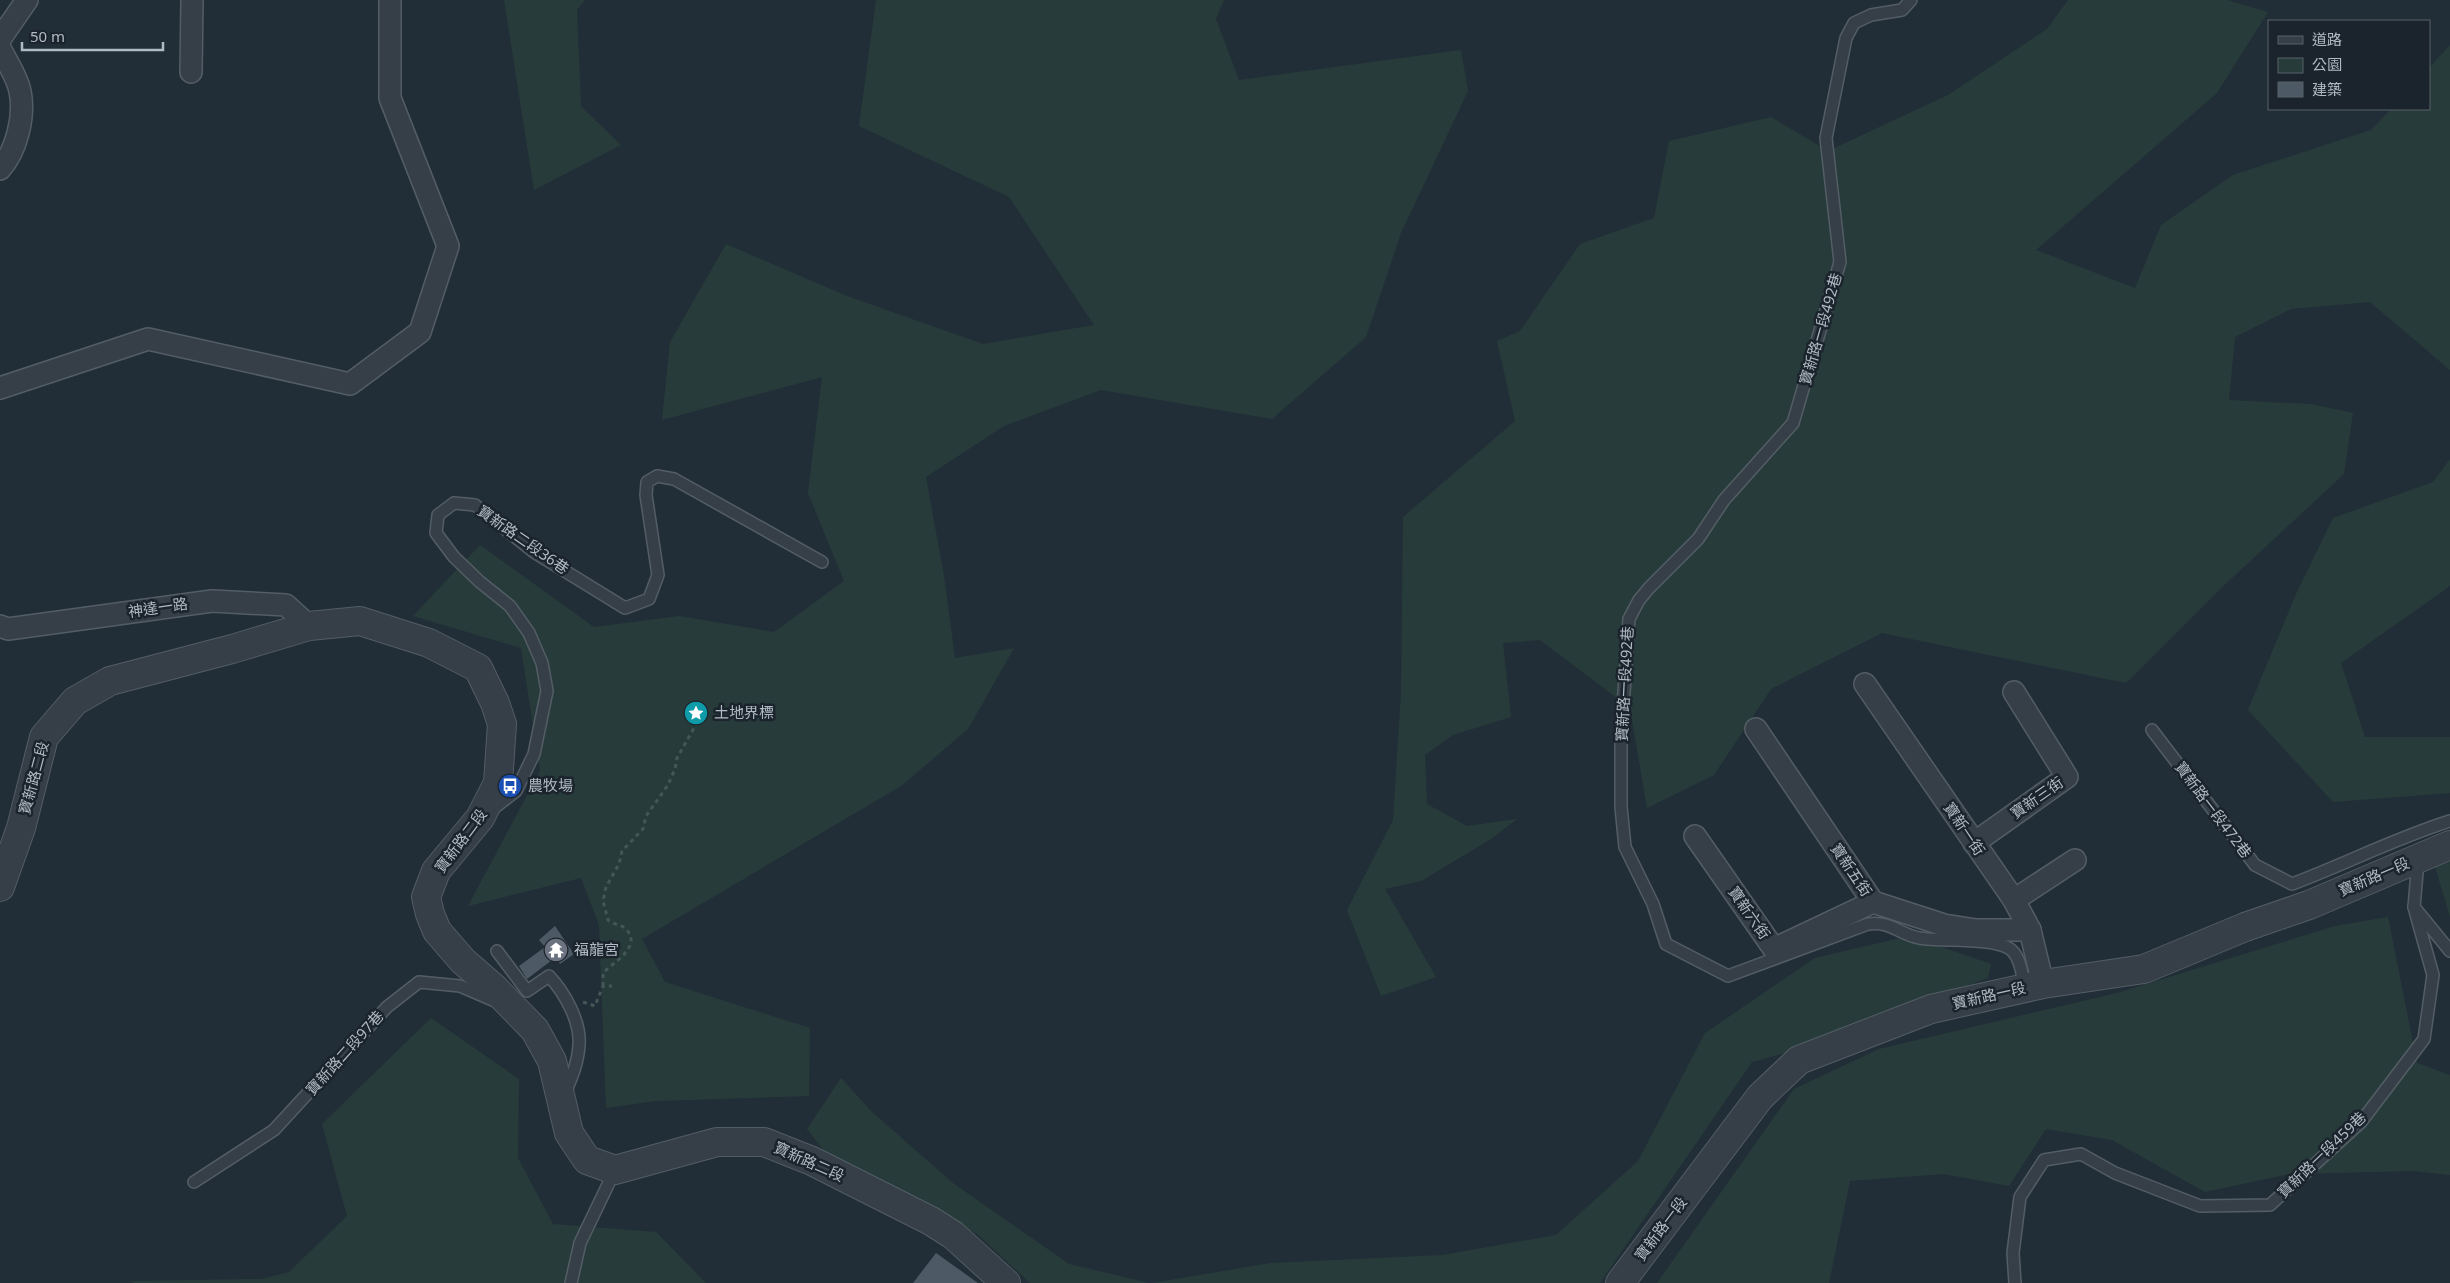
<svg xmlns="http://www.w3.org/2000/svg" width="2450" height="1283" font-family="'Noto Sans','Noto Sans TC',sans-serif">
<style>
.green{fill:#273c3a}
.building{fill:#4d5a66}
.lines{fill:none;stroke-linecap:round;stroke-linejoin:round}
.service-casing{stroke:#535d65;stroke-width:14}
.minor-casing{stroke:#535d65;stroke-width:24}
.tertiary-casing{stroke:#535d65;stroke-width:30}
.path{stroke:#445757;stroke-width:3;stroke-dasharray:4 4;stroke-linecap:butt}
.service{stroke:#363f48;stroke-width:11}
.minor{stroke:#363f48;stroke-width:21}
.tertiary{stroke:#363f48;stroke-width:28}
.labels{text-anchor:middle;stroke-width:5;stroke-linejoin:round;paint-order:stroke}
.street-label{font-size:15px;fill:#b0bac4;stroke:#1b242c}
.poi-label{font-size:15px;fill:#b0bac4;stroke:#1b242c;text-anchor:start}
</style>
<rect width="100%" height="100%" fill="#222e37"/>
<g class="green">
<path d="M504,0h81l-8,10 4,96 40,39 -87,45z"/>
<path d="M876,0h348l-8,19 23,61 222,-30 7,41 -67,142 -35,104 -94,82 -171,-29 -97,36 -78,51 18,99 11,82 59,-10 -46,81 -67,57 -259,153 23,43 145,46 -1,68 -153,5 -50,7 -7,-183 -18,-47 -113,28 72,-135 -19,-123 -108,-32 67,-71 114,82 85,-11 95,16 70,-51 -36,-88 14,-116 -160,43 8,-78 56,-98 121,52 136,48 111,-19 -85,-128 -150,-71z"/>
<path d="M2068,0h159l41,12 -51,81 -181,157 99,38 26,-63 72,-50 138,-45 20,-21h38v-41l21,-23v325l-80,-68 -79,7 -56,28 -6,63 82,4 42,9 -9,61 -124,115 -94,94 -244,-50 -111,56 -57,86 -67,33 -17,-100 -90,-68 -37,3 8,74 -58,18 -28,20 2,49 40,22 50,-7 -26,20 -70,42 -36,8 51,88 -55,19 -34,-86 46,-90 8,-127 2,-176 112,-96 -18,-80 23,-10 60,-87 74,-26 15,-77 102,-24 57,34 120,-56 99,-66z"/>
<path d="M2450,459v127l-109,77 24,74h85v56l-117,9 -85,-92 48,-116 37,-76 100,-36z"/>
<path d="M2450,862v55l-15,-50z"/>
<path d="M2388,917l29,146 33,12v100l-36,-4 -125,3 -84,18 -93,-52 -66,-11 -37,57 -65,-12 -94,7 -21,102h-172l137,-194 85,-40 238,-56 218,-67z"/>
<path d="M1909,936l82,28 -3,14 -193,72 -43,12 -152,221h-448l119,-20 172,-8 113,-20 82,-74 67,-128 110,-75z"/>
<path d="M431,1018l88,61 -1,79 35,66 103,8 50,51h-571l-5,-2 132,-2 27,-7 58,-56 -25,-92z"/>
<path d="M841,1078l31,34 81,71 116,81 80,19h-119l-53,-49 -152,-82 -18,-23z"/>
</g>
<g class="building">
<path d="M555,926l19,28 -14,10 -4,-7 -29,22 -8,-13 26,-19 -6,-7z"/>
<path d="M936,1253l42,30h-65z"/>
</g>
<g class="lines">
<g class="service-casing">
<g id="service">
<path d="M1911,0l-9,10 -31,5 -17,8 -8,15 -20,100 14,124 -47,161 -69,77 -26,39 -49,49 -10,12 -10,19 -8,117v71l4,40 28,57 13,40 62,32 140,-52c23,-3 31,10 51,14 23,4 73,-1 91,11 11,8 12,27 15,39"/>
<path d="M2152,730l103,135 37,19c53,-20 104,-46 158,-63"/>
<path d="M494,808l22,-17 18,-37 13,-63 -5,-28 -13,-30 -19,-27 -30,-24 -26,-25 -18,-24 2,-18 16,-12 21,2 59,47 91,56 24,-9 9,-24 -12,-80 1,-13 10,-6 17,3 148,83"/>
<path d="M2418,861l-4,46 36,44"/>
<path d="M497,951l30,40 22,-15c15,16 32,45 30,69 -1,17 -7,32 -14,48"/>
<path d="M194,1182l80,-52 113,-123 32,-25 41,4 35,15"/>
<path d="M571,1283l9,-40 35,-73"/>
<path d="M2015,1283l-2,-30 7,-56 24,-37 37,-6 34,19 85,33 70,-1 91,-83 63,-83 9,-64 -19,-68"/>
</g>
</g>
<g class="minor-casing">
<g id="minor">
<path d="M0,39l27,-39"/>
<path d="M0,48c6,13 17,28 20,43 5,25 -3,59 -20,78"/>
<path d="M191,72l1,-72"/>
<path d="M0,388l148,-49 202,45 70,-52 28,-86 -58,-148v-98"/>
<path d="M0,626l8,3 204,-28 74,4 23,21"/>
<path d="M1865,684l149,216 16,30 13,54"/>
<path d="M1756,729l117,173 71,23 32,5h54"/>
<path d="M1695,836l79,113 99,-47"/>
<path d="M1974,843l93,-66 -53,-85"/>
<path d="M2014,900l61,-40"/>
</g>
</g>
<g class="tertiary-casing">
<g id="tertiary">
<path d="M0,887l21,-59 23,-91 31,-36 35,-20 122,-32 77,-23 51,-5 69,22 49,25 17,35 7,21 -4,59 -18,35 -44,53 -10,26 4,17 7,17 26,30 30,26 42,43 17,31 17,72 18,27 28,10 102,-28h47l48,19 119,60 22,14 53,48"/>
<path d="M1620,1283l140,-186 39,-37 132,-51 112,-25 101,-15 101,-42 64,-22 141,-60"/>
</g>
</g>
<g class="path">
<path d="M603,986v-13c9,-10 40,-26 23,-44 -5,-5 -13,-4 -18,-9l-5,-19 3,-14 13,-23 3,-13 21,-22 3,-13 22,-31 7,-16 2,-11 17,-30 7,-18"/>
<path d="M583,1002l12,4 8,-20h9"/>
</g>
<use href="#service" class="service"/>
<use href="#minor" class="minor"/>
<use href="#tertiary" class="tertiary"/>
</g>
<defs>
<g id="sight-disc" transform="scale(1.25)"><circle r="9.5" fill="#0f9aa8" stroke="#1b242c"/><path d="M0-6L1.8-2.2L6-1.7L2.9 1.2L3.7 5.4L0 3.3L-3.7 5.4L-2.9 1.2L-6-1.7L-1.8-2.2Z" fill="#fff"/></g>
<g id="bus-disc" transform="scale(1.25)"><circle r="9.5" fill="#1a4fb4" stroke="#1b242c"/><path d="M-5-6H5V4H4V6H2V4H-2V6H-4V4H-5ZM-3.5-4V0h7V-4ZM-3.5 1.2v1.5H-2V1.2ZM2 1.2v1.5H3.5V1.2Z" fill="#fff"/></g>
<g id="temple-disc" transform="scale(1.25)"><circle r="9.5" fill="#6b7280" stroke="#1b242c"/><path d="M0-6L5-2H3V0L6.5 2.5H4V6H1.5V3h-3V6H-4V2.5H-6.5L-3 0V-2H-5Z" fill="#fff"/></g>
</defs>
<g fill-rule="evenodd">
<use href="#sight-disc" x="696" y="713"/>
<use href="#bus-disc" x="510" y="786"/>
<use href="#temple-disc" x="556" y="950"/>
</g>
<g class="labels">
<g class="street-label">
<text transform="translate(1821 329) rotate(-74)" y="5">寶新路一段492巷</text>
<text transform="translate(523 540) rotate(35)" y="5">寶新路二段36巷</text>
<text transform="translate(158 608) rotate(-8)" y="5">神達一路</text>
<text transform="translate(1625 684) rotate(-87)" y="5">寶新路一段492巷</text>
<text transform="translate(34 778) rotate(-75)" y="5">寶新路二段</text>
<text transform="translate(2037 798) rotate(-35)" y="5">寶新三街</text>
<text transform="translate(2213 810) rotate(53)" y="5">寶新路一段472巷</text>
<text transform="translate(1964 829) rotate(56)" y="5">寶新一街</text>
<text transform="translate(461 841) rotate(-53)" y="5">寶新路二段</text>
<text transform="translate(1851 870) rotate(56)" y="5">寶新五街</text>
<text transform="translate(2374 877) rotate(-23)" y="5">寶新路一段</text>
<text transform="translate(1749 913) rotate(55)" y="5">寶新六街</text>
<text transform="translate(1989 996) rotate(-13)" y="5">寶新路一段</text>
<text transform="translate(345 1053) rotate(-48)" y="5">寶新路二段97巷</text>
<text transform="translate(2322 1155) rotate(-44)" y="5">寶新路一段459巷</text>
<text transform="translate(809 1162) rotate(24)" y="5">寶新路二段</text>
<text transform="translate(1661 1229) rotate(-53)" y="5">寶新路一段</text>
</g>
<g class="poi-label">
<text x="714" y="718">土地界標</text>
<text x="528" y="791">農牧場</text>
<text x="574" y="955">福龍宮</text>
</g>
</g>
<rect x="2268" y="20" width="162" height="90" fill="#1b242c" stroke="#576069"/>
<rect x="2278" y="36" width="25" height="8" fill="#363f48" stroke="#576069"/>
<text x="2312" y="45" font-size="15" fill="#b0bac4">道路</text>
<rect x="2278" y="58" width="25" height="15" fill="#273c3a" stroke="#576069"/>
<text x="2312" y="70" font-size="15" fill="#b0bac4">公園</text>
<rect x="2278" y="82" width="25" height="15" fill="#4d5a66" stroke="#576069"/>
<text x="2312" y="95" font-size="15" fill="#b0bac4">建築</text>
<path d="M22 42v8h141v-8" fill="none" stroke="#b0bac4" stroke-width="2.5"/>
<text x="30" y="42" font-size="15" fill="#b0bac4" stroke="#1b242c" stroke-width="4" paint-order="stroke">50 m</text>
</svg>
